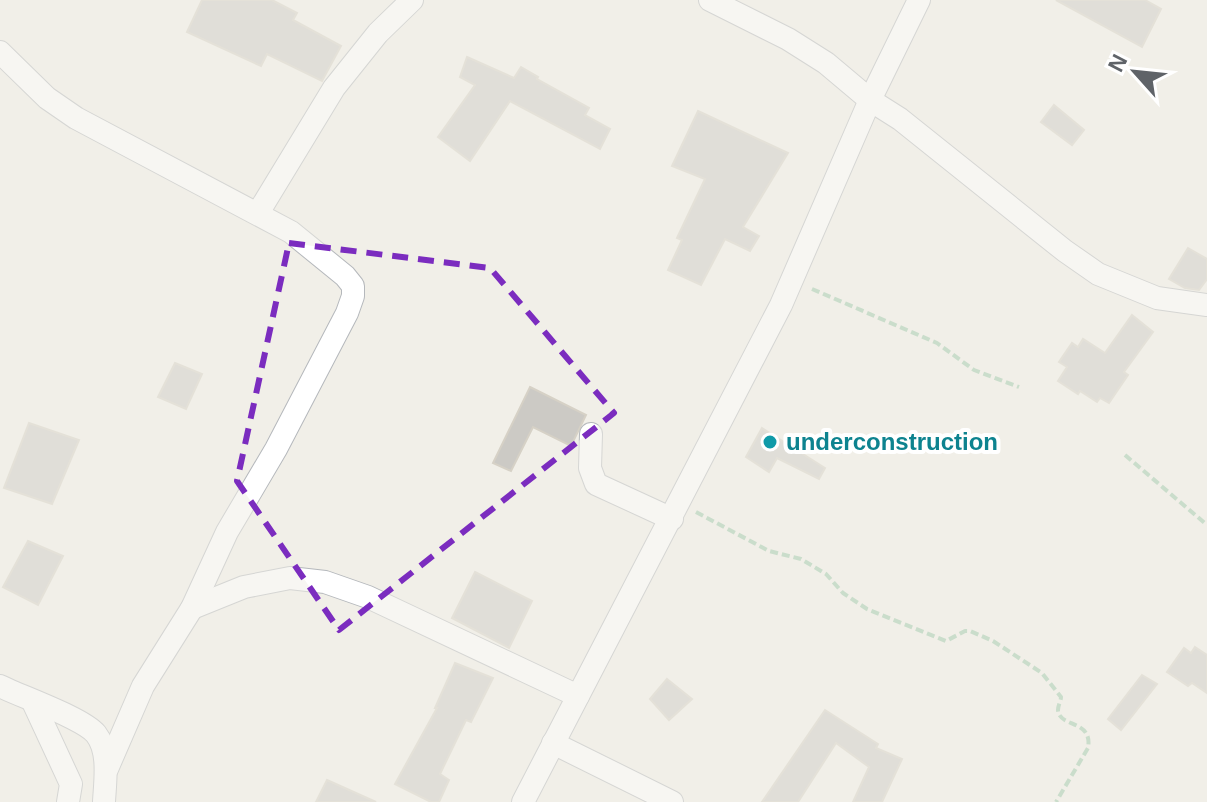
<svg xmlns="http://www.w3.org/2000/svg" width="1207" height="802" font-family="Helvetica,sans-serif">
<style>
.building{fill:#cccac5;stroke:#d6d1c6;stroke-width:2}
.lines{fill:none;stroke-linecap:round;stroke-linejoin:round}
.minor-casing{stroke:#b5b8bc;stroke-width:24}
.path{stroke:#9cc7a9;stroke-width:4;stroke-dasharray:8 4;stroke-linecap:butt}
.minor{stroke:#fff;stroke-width:22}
.marked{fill:none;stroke:#7b2cbf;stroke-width:6;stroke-dasharray:16 10;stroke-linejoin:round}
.culture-dot{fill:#0f9aa8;stroke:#fff;stroke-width:3}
.labels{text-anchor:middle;stroke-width:8;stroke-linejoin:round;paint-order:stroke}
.culture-label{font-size:24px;font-weight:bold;fill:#0d838f;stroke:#fff;text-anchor:start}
</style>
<rect width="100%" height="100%" fill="#f1efe8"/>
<g class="building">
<path d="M202,0h70l25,13 -4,7 48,26 -19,35 -55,-27 -6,12 -74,-34z"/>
<path d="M1056,0h89l16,9 -19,38z"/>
<path d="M467,57l47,21 7,-11 17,10 -1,2 52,29 -4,7 25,14 -10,20 -90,-48 -40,60 -32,-24 37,-52 -15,-8z"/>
<path d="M1054,105l30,25 -12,15 -31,-23z"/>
<path d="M698,111l90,42 -45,74 16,9 -9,15 -25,-12 -24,46 -33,-15 14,-30 -5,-2 28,-59 -33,-13z"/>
<path d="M1188,248l19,11v20l-8,11 -14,-2 -16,-9z"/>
<path d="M1132,315l21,17 -29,40 4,3 -19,28 -9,-5 -3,4 -17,-11 -2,3 -20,-13 9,-14 -8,-5 13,-19 6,4 5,-8 22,14z"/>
<path d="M175,363l27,11 -16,35 -28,-12z"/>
<path d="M530,387l56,28 -15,31 -38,-19 -22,44 -18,-8z"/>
<path d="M29,423l50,17 -27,64 -48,-16z"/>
<path d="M762,428l63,40 -6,11 -42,-21 -8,14 -23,-15z"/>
<path d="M28,541l35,15 -25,49 -35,-18z"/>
<path d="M475,572l57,29 -23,47 -57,-30z"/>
<path d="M1195,647l12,8v38l-15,-10 -4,3 -21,-14 17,-24 7,5z"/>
<path d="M455,663l38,15 -22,44 -5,-2 -26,54 9,6 -10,22h-8l-36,-18 42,-76h-2z"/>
<path d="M1142,675l15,9 -36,46 -13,-11z"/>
<path d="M667,679l25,20 -23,21 -19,-21z"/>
<path d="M825,710l53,34 -2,4 26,11 -20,43h-29l16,-35 -33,-24 -38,59h-36z"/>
<path d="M327,780l49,22h-60z"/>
</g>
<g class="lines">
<g class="minor-casing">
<g id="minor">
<path d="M710,0l78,39 38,24 44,37 30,19 165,132 33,23 59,24 50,7"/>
<path d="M0,52l47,46 29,20 215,114 54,44 8,10v10l-6,17 -71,136 -49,83 -35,76 -49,78 -36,83"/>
<path d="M258,213l76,-125 44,-55 34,-33"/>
<path d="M591,434l-1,34 6,16 76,35"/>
<path d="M192,608l52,-21 46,-9 35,4 43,15 210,99"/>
<path d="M0,686c22,11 83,32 96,48 14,18 9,47 8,68"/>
<path d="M33,702l38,82 -3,18"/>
<path d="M553,743l119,59"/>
<path d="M523,802l258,-497 89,-205 49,-100"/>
</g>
</g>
<g class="path">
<path d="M812,289l125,54 37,27 45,17"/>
<path d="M1125,455l82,70"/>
<path d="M696,512l73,39 32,8 25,15 17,19 24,16 79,32 19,-10h5l23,10 49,32 19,24c0,4 -3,8 -3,13 1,18 35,9 30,38l-32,54"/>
</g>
<use href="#minor" class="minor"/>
</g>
<path d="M0 0H1207V802H0ZM289,243l201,25 124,145 -275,217 -102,-149z" fill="#f1efe8" fill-opacity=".55" fill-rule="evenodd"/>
<path class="marked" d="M289,243l201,25 124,145 -275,217 -102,-149z"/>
<circle class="culture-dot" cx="770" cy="442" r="8"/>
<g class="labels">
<g class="culture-label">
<text x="786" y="450">underconstruction</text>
</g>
</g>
<g transform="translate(1135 72) rotate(297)" stroke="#ffffff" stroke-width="6" paint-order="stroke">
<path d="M0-6L14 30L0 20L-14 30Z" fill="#5f6368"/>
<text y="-12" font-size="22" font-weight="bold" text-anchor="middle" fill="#5f6368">N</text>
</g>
</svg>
